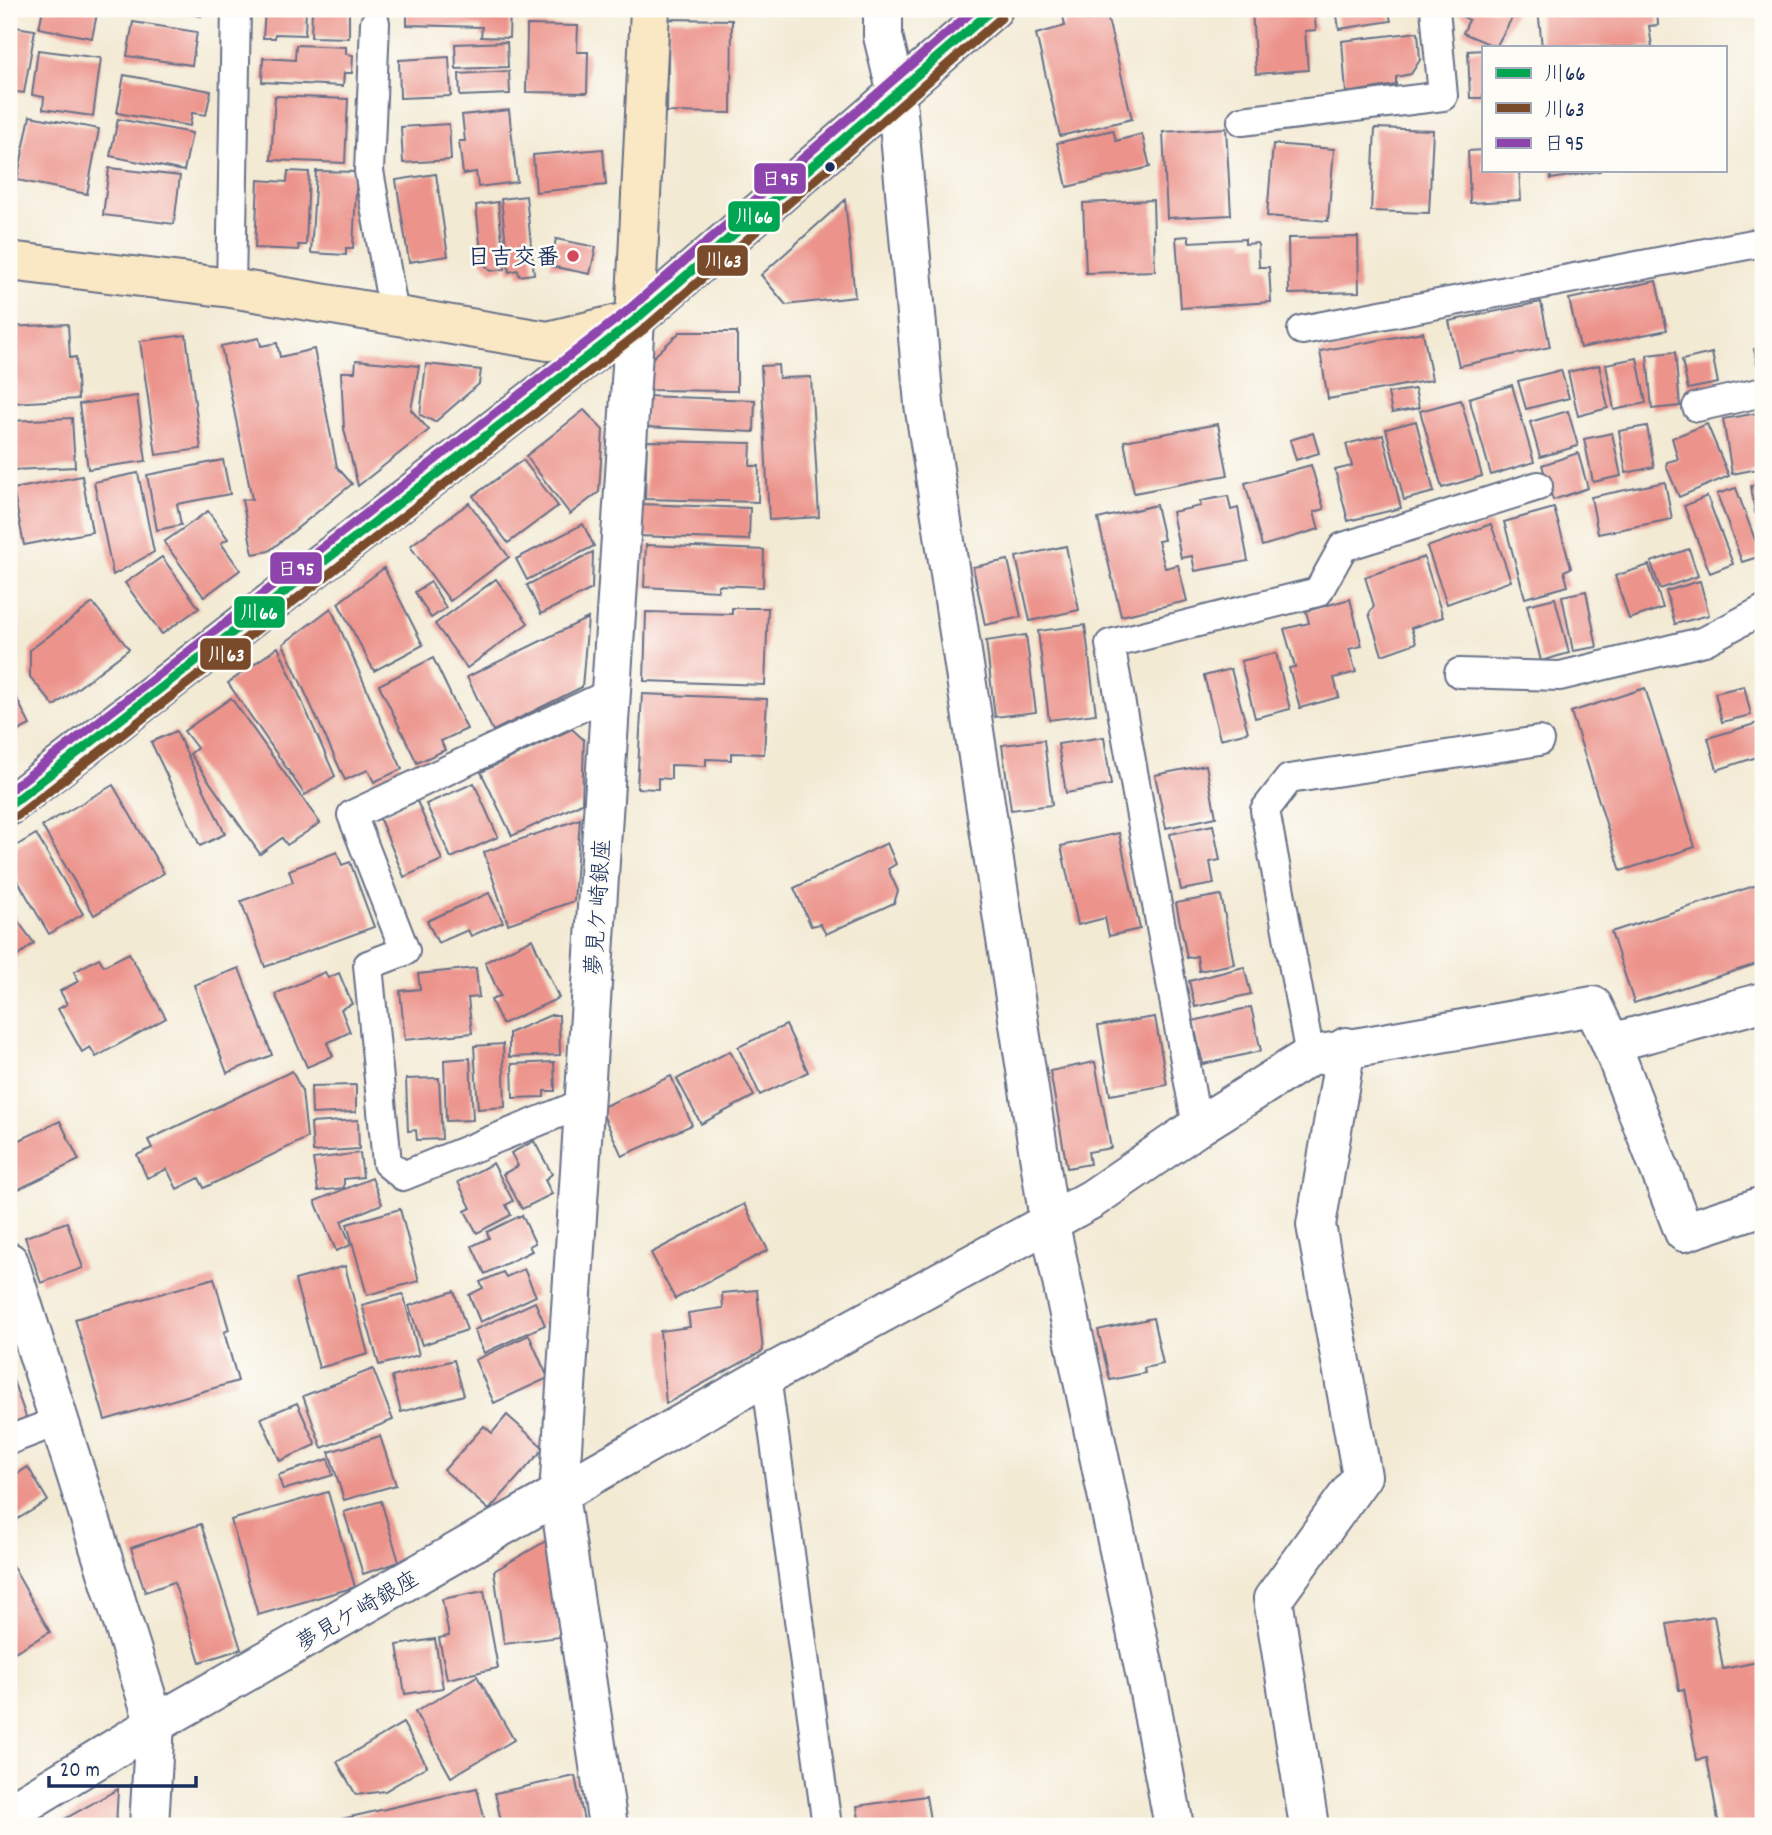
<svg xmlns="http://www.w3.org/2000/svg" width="1772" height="1835" font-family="Dekko,'Klee One',sans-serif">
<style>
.building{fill:#ec948c}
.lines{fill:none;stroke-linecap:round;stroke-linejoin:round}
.lane-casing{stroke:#677087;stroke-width:32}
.street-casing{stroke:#677087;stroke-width:42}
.secondary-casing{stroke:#677087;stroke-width:42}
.lane{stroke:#fff;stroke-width:28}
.street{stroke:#fff;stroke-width:38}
.secondary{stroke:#fae7c3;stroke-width:38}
.bus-1-casing{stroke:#fdfcf7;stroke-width:14}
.bus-2-casing{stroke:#fdfcf7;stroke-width:14}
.bus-3-casing{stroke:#fdfcf7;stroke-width:14}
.bus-1{stroke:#00a651;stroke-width:9}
.bus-2{stroke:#7a4b2a;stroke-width:9}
.bus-3{stroke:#8e44ad;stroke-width:9}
.bus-dot{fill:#1b2f5e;stroke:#fdfcf7;stroke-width:2.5}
.poi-dot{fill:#d1495b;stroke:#fdfcf7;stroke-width:2.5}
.labels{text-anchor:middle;stroke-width:5;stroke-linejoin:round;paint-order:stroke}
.poi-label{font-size:23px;font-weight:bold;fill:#1b2f5e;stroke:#fdfcf7;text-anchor:end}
.street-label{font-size:23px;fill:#1b2f5e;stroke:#fdfcf7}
.line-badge{stroke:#fdfcf7;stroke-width:2.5}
.badge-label{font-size:19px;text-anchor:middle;font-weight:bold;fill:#fff}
</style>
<rect width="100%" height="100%" fill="#fdfcf7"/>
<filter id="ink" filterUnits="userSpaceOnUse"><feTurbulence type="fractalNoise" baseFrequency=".0143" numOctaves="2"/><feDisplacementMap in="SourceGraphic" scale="14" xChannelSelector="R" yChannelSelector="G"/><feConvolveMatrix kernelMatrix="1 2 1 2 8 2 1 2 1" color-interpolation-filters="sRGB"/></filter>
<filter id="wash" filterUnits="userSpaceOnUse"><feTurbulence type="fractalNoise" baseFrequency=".00686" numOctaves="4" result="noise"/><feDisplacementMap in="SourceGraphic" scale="28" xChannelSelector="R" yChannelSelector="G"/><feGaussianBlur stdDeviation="1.57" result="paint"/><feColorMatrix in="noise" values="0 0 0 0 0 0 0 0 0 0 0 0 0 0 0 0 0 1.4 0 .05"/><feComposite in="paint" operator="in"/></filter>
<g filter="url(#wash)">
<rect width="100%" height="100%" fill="#f3ead4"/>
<g id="blocks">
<g class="building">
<path d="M43,9h55l-6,29 -53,-10z"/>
<path d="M168,9h34l-1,7z"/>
<path d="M265,9h41l-1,26 -30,-1v4h-12z"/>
<path d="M312,9h37v29l-38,-1z"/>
<path d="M407,9h103l-1,29 -28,-1 1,-10 -75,-2z"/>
<path d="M1252,9h62l2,21 -11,1 3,39 -52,4z"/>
<path d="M1336,9h52l3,12 -52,8z"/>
<path d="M1459,9h58l-21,38 -33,-14 6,-13 -12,-7z"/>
<path d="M1538,9h119l1,16 -9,1 3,21h-110z"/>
<path d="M1085,10l3,10 19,-5 25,104 -72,17 -24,-102 29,-8 -2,-11z"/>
<path d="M669,19l63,1 -1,93 -64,-1z"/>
<path d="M133,22l64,10 -5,33 -65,-9z"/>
<path d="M527,25l51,1 -1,26h11l-1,41 -61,-1z"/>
<path d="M9,26l26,4 -11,63 -15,-2z"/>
<path d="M1418,32l2,28 -9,14 -15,3v8l-50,8 -4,-52z"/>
<path d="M507,42l1,25 -52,2 -1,-25z"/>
<path d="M296,45l50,2v7l7,1 -1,18h-8l-1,13 -81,-4 1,-24 32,2z"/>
<path d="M38,50l63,8 -8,58 -50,-7 1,-12 -12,-2z"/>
<path d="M1483,50v48h-13l-2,-47z"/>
<path d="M449,57l2,39 -51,2 -1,-38z"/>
<path d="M509,71l1,23 -50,2 -1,-22z"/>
<path d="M124,75l87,16 -5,24 -14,-2 -2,13 -73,-13z"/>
<path d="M275,96l73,3 -3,64 -74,-3z"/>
<path d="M509,110l8,72 -39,5 -2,-15 -13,2 -4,-33h6l-3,-26z"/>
<path d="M30,116l69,13 -12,65 -70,-14z"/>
<path d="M118,119l74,14 -8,38 -74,-15z"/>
<path d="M449,124l2,36 -48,3 -2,-36z"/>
<path d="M1226,128l5,87 -64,3 -4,-86z"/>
<path d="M1375,128l58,2 -4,83 -58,-2z"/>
<path d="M1113,130l3,11 26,-7 8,33 -83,20 -10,-44z"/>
<path d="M1273,144l61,5 -6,72 -61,-5z"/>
<path d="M603,149l3,36 -70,7 -3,-37z"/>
<path d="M1483,150v20h36l2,30 -51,3 -2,-52z"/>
<path d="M109,168l71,8 -6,48 -71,-9z"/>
<path d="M1550,170h50v1l-49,8z"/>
<path d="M288,171l21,1 -3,73h-8l1,5 -44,-2 3,-68 29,2z"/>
<path d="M316,171l41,1 -4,76h-7v7l-35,-2z"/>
<path d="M436,174l12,82 -39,6 -13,-82z"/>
<path d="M526,196l8,78 -15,2 -1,-6 -9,2 -8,-73z"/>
<path d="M845,200l10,97 -69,8 -25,-30z"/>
<path d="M1153,200l2,71 -69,2 -3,-70z"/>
<path d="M498,202l7,67 -14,2 -9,-9 -6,-57z"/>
<path d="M1189,236v6l56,-3v5l13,-1 1,24h10l2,35 -90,6 -5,-71z"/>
<path d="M1358,237l1,55 -70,2 -1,-56z"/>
<path d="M556,239l40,8 -6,27 -40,-8z"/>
<path d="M1656,281l11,49 -87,18 -11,-49z"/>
<path d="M1541,302l9,45 -91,19 -10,-45z"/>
<path d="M68,324l2,34 6,-1 2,42 -65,4 -4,-76z"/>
<path d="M680,332h57v59l-91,-1v-26z"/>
<path d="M1423,332l9,48 -104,19 -8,-48z"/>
<path d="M186,335l15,114 -45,6 -16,-114z"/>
<path d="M259,338l2,8 16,-3 3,14 34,-8 23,118 15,17 -83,67 -16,3 -11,-54 10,-1 -31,-153z"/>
<path d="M1763,347v27l-4,1 -5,-26z"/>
<path d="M1675,352l5,54 -28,3 -5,-54z"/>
<path d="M1712,353l6,30 -30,6 -6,-29z"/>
<path d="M1637,358l9,45 -32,7 -8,-46z"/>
<path d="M356,360l63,6 -8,44 18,20 -71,56 -14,-57 -3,-57h14z"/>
<path d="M426,364l55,6 -2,14 -44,38 -15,-7z"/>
<path d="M778,365l1,13 32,-1 8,140 -50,3 -8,-154z"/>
<path d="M1599,365l9,43 -30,8 -10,-44z"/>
<path d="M1561,370l8,28 -43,11 -8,-28z"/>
<path d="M1512,385l22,77 -43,13 -22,-77z"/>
<path d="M1415,389l4,19 -27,5 -4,-20z"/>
<path d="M137,396l9,65 -58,8 -9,-65z"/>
<path d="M645,396l110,4 -1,32 -110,-5z"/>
<path d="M1461,400l21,76 -40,12 -22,-77z"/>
<path d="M584,410l19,20 -4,62 -29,22 -44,-58z"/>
<path d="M1568,411l10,35 -38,11 -10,-35z"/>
<path d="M1758,413l5,55 -31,6 -9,-55z"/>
<path d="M72,418l3,49 -62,3 -3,-49z"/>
<path d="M1416,421l18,71 -30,8 -18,-71z"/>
<path d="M1218,424l10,51 -94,18 -10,-52z"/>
<path d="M1707,424l22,52 -50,21 -13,-31 1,-4 11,-3 -6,-21z"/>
<path d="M1647,426l7,41 -28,6 -7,-42z"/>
<path d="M1313,433l6,20 -23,7 -6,-20z"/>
<path d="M1612,433l9,43 -28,6 -9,-43z"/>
<path d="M1383,435l18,73 -53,13 -13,-51 17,-4 -6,-22z"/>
<path d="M647,441l104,2 -1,23h9l-1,36 -113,-3z"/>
<path d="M1578,453l10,35 -35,12 -11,-35z"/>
<path d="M223,460l7,34 -53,10 4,21 -24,5 -10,-55z"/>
<path d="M523,460l35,46 -50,37 -35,-47z"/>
<path d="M1311,465l13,44 -10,3 5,17 -57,17 -17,-63z"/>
<path d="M138,473l16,79 -41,23 -19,-93z"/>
<path d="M82,476l10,56 -68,13 -11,-56z"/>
<path d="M1665,482l7,37 -74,15 -7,-37z"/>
<path d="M1763,484v27l-8,2 -4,-27z"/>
<path d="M1736,488l25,68 -19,6 -25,-68z"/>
<path d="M1228,496l3,14 7,-2 10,53 -53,10 -3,-15 -11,2 -9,-46 29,-6 -1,-5z"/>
<path d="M1707,496l26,68 -23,9 -26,-67z"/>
<path d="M469,503l40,54 -59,44 -40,-55z"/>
<path d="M640,504l110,4 -1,32 -111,-4z"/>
<path d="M1156,505l8,35 -6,1 7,27 13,-3 9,36 -66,15 -23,-97z"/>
<path d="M1554,508l17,60 -7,3 4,15 -43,12 -21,-76z"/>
<path d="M208,511l20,28 -7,4 19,27 -36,27 -40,-55z"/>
<path d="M583,524l11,22 -67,34 -11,-21z"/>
<path d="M1491,524l20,57 -64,23 -20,-57z"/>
<path d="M646,545l118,5 -1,37 -45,-2v6l-74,-4z"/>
<path d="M1066,546l13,64 -49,11 -14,-64z"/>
<path d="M1689,549l9,27 -38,13 -9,-27z"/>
<path d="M593,552l-1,37 -51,25 -14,-29z"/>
<path d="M162,557l37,51 -37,26 -37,-51z"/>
<path d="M1424,557l19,60 -32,11 5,15 -34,12 -13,-41 5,-8 -9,-29z"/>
<path d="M1008,560l13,57 -36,8 -12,-58z"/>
<path d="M1649,565l14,43 -34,11 -14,-43z"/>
<path d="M384,568l39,77 -49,26 -36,-68z"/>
<path d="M496,579l32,44 -61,45 -32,-44z"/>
<path d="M1700,581l9,34 -34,9 -9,-33z"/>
<path d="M431,582l15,26 -15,10 -16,-26z"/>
<path d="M1586,591l11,56 -24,4 -11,-55z"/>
<path d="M1555,598l14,55 -28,8 -14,-56z"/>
<path d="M1350,599l12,47 -13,3 7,23 -22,6 5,19 -39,11 -11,-40 6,-1 -11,-38 25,-6 -3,-12z"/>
<path d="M93,603l36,46 -75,57 -24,-29v-27z"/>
<path d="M331,608l71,161 -28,13 -6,-12 -23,10 -62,-136z"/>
<path d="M732,608h36l-3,77 -121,-4 2,-69 86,2z"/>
<path d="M588,618l-6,69 -89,44 -26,-54z"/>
<path d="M1085,625l11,89 -47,6 -11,-89z"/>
<path d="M1026,635l10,77 -41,5 -9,-76z"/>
<path d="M278,647l57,129 -30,19 -77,-112z"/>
<path d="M1276,653l14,56 -35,9 -14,-57z"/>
<path d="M433,658l34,71 -26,12 4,9 -28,13 -38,-78z"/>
<path d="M1231,669l17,63 -28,7 -16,-63z"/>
<path d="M9,683l21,42 -20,10 5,11 -6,3z"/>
<path d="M1744,686l7,29 -29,7 -7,-29z"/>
<path d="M1645,688l50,159 -74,24 -50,-159z"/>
<path d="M642,694l125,5 -3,55 -33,-1v7l-25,-1v7l-35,-1v14l-13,-1v11l-21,-1z"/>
<path d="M231,698l89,125 -33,22 -5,-7 -22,16 -70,-100 7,-6 -13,-17z"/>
<path d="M1761,722l2,33 -46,15 -9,-32z"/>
<path d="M572,729l12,11 -2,63 -70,33 -31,-64z"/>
<path d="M176,731l49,103 -25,12 -49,-104z"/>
<path d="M1104,737l7,48 -45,8 -8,-49z"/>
<path d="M1044,740l8,65 -41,5 -9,-65z"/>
<path d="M1206,765l10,52 -50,11 -11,-53z"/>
<path d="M474,783l24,54 -47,21 -25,-54z"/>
<path d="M113,785l51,88 -70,42 -52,-89z"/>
<path d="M417,801l25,59 -38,17 -25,-60z"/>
<path d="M580,819l-6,82 -66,23 -24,-72z"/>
<path d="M1213,825l7,35 -10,2 4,22 -33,6 -11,-56z"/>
<path d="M1119,833l21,96 -31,7 -4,-18 -27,7 -17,-79z"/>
<path d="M36,834l47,80 -34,20 -40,-68v-16z"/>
<path d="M887,843l9,21 -8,5 10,22 -4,12 -68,31 -6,-10 -9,2 -17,-38z"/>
<path d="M337,852l5,13 8,-3 24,65 -109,40 -24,-66 52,-19 -4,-12z"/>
<path d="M1763,883v79l-129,41 -23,-71z"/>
<path d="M489,893l14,29 -32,14 -3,-6 -30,13 -11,-22z"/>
<path d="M1221,895l13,69 -35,7 -2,-15 -10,2 -11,-55z"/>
<path d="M9,909l25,34 -25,20z"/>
<path d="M532,939l27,59 -57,26 -11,-24 9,-4 -15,-34z"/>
<path d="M129,953l37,65 -70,39 -6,-10 -8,5 -24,-43 9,-5 -7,-13 19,-10 -5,-9 25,-14 5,8z"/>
<path d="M1244,967l7,27 -56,13 -6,-26z"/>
<path d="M239,968l33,87 -45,18 -33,-88z"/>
<path d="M476,968l3,29 -11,1 4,35 -67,7 -5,-49 20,-2 -2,-15z"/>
<path d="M325,972l3,6 11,-5 13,31 -11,5 9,23 -23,11 6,13 -26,11 -32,-73z"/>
<path d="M1251,1007l10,44 -58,13 -10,-43z"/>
<path d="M551,1015h8l1,40 -51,2v-24z"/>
<path d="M1155,1017l12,68 -57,10 -12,-69z"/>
<path d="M786,1025l22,47 -48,23 -22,-48z"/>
<path d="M503,1044l2,63 -27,2 -4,-63z"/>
<path d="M730,1051l24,45 -53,28 -24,-45z"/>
<path d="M470,1058l3,62 -27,1 -2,-61z"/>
<path d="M554,1062l1,29h-11v6l-31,1 -1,-34z"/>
<path d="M1095,1062l16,86 -23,4 2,12 -23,4 -17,-97z"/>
<path d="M292,1071l10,20 5,47 -103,50 -5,-10 -22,11 -10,-20 -20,9 -10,-23 15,-7 -4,-8z"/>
<path d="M671,1076l21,49 -70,31 -22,-48z"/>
<path d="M439,1078l3,61 -25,1 -1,-10 -8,1 -2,-52z"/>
<path d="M356,1085v27l-44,2 -1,-28z"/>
<path d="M358,1120l1,29 -46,3 -2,-29z"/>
<path d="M60,1121l19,39 -62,30 -8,-19v-26z"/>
<path d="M534,1141l18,33 -7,6 7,14 -30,15 -19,-35 15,-8 -7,-13z"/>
<path d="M360,1153l3,24 -19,2v9l-26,3 -5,-32z"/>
<path d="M493,1163l20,38 -7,4 5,10 -34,18 -12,-22 6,-3 -13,-26z"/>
<path d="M372,1178l10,26 -41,17 10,24 -15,6 -21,-50z"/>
<path d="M744,1204l24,46 -93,49 -24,-46z"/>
<path d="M400,1209l19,72 -52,14 -20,-71z"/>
<path d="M522,1215l13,28 -6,3 3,5 -47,23 -13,-28 17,-8 -2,-6z"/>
<path d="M67,1222l16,46 -42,15 -16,-46z"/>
<path d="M345,1266l23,88 -49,14 -24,-88z"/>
<path d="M524,1269l12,27 -56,26 -11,-27 14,-7 -3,-6 23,-10 3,5z"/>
<path d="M214,1278l15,52 -5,2 14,49 -133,39 -30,-101z"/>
<path d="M757,1290l6,61 -97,53 -6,-73 30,-4 -2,-14 35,-5 -1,-15z"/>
<path d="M454,1291l13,39 -45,15 -13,-39z"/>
<path d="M403,1294l16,61 -40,10 -17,-60z"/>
<path d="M535,1302l10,23 -61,28 -10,-23z"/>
<path d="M1153,1318l10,46 -19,4 1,5 -35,7 -12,-50z"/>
<path d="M529,1335l19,43 -54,25 -19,-43z"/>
<path d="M454,1360l10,35 -63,17 -9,-35z"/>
<path d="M9,1369l18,51 -18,7z"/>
<path d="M373,1369l20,51 -71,28 -19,-52z"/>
<path d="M297,1403l19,42 -36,16 -19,-43z"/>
<path d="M507,1415l37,33 -55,62 -45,-40 40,-44 8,7z"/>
<path d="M380,1436l16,49 -52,15 -15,-48z"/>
<path d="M328,1459l5,16 -50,15 -5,-15z"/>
<path d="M28,1467l20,34 -39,23v-45z"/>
<path d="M328,1492l27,95 -97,28 -27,-95z"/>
<path d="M381,1501l18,61 -36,12 -19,-62z"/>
<path d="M201,1524l40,125 -41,13 -26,-80 -29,10 -14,-44z"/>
<path d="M546,1541l14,96 -56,7 -10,-73z"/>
<path d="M9,1560l41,72 -41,23z"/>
<path d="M484,1591l14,77 -51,11 -8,-41 10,-2 -7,-37z"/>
<path d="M1714,1616l9,53 40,-8v165h-44l-12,-68 -10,2 -13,-71 -5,1 -12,-66z"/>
<path d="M435,1639l8,49 -38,6 -8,-49z"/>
<path d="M477,1676l37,64 -63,37 -36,-65z"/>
<path d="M403,1723l24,43 -42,25 -29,4 -19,-33z"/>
<path d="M575,1776l10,50h-83l-7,-33z"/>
<path d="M477,1788l9,38h-148l-1,-6z"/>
<path d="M118,1789l-2,37h-59l-1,-2z"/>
<path d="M926,1796l5,30h-71l-3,-20z"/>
</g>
</g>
</g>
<g filter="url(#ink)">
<use href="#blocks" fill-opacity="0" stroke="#677087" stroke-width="2"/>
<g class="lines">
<g class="lane-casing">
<g id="lane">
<path d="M375,23l-6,148 25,144"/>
<path d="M1242,121l201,-25 -8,-87"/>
<path d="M231,288l5,-279"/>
<path d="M1302,330l461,-88"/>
<path d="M1697,407l66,-15"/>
<path d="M1459,673l101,3 145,-35 58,-31"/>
<path d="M1310,1056l-45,-246 24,-31 250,-38"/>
<path d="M584,1103l-181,73 -16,-13 -19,-198 37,-14 -53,-136 259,-122"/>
<path d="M1197,1127l-87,-483 208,-52 25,-45 195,-61"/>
<path d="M766,1376l61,450"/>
<path d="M9,1440l50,-19"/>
</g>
</g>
<g class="street-casing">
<g id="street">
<path d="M883,9v27l13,54 28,314 125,816 99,467 26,139"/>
<path d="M1611,1043l152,-41"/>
<path d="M9,1262l146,462 -6,102"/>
<path d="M9,1813l146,-89 611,-348 326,-177 105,-72 113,-71 283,-50 18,37 73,189 79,-26"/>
<path d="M608,1826l-49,-331 76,-1175"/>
<path d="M1309,1826l-36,-227 89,-123 -46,-251 30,-178"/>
</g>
</g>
<g class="secondary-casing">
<g id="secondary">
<path d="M9,261l222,27 317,53 87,-21 15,-311"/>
<path d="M9,806l626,-486 358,-311"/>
</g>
</g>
<use href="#lane" class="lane"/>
<use href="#street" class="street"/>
<use href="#secondary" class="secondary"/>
<g class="bus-1-casing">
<path id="bus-1" d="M9,806l626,-486 358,-311"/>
</g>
<g class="bus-2-casing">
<path id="bus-2" d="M17,816l626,-486 358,-312"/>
</g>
<g class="bus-3-casing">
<path id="bus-3" d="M9,791l618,-480 348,-302"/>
</g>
<use href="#bus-1" class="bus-1"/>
<use href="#bus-2" class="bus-2"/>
<use href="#bus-3" class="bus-3"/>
</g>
</g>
<circle class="bus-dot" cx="830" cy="167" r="6"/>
<circle class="poi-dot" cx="573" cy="256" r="7"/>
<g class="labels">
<g class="poi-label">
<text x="559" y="264">日吉交番</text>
</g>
<g class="street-label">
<text transform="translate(597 907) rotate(-86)" y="8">夢見ケ崎銀座</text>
<text transform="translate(357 1610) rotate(-30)" y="8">夢見ケ崎銀座</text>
</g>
</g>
<g class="line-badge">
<rect x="753" y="162" width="54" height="33" rx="7" fill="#8e44ad"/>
<rect x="727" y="200" width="54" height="33" rx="7" fill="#00a651"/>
<rect x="696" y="244" width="53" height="33" rx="7" fill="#7a4b2a"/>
<rect x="269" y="551" width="54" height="34" rx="7" fill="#8e44ad"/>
<rect x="233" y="595" width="53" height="34" rx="7" fill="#00a651"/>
<rect x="199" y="637" width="53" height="34" rx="7" fill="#7a4b2a"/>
</g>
<g class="badge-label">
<text x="780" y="185">日95</text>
<text x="754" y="223">川66</text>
<text x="723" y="267">川63</text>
<text x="296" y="575">日95</text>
<text x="259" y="619">川66</text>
<text x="226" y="661">川63</text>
</g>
<rect width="1772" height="1835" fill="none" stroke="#fdfcf7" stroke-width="35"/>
<rect x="1482" y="46" width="245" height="126" fill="#fdfcf7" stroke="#a3aaba" stroke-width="2"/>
<rect x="1496" y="68" width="35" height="10" fill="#00a651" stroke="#a3aaba" stroke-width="2"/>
<text x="1544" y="80" font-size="21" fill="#1b2f5e">川66</text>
<rect x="1496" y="103" width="35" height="10" fill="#7a4b2a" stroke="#a3aaba" stroke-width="2"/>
<text x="1544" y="116" font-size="21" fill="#1b2f5e">川63</text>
<rect x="1496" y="138" width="35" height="10" fill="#8e44ad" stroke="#a3aaba" stroke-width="2"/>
<text x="1544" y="150" font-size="21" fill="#1b2f5e">日95</text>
<path d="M49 1776v10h147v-10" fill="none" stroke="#1b2f5e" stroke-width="3.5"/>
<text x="60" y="1776" font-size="21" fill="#1b2f5e" stroke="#fdfcf7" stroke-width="5" paint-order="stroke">20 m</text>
</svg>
